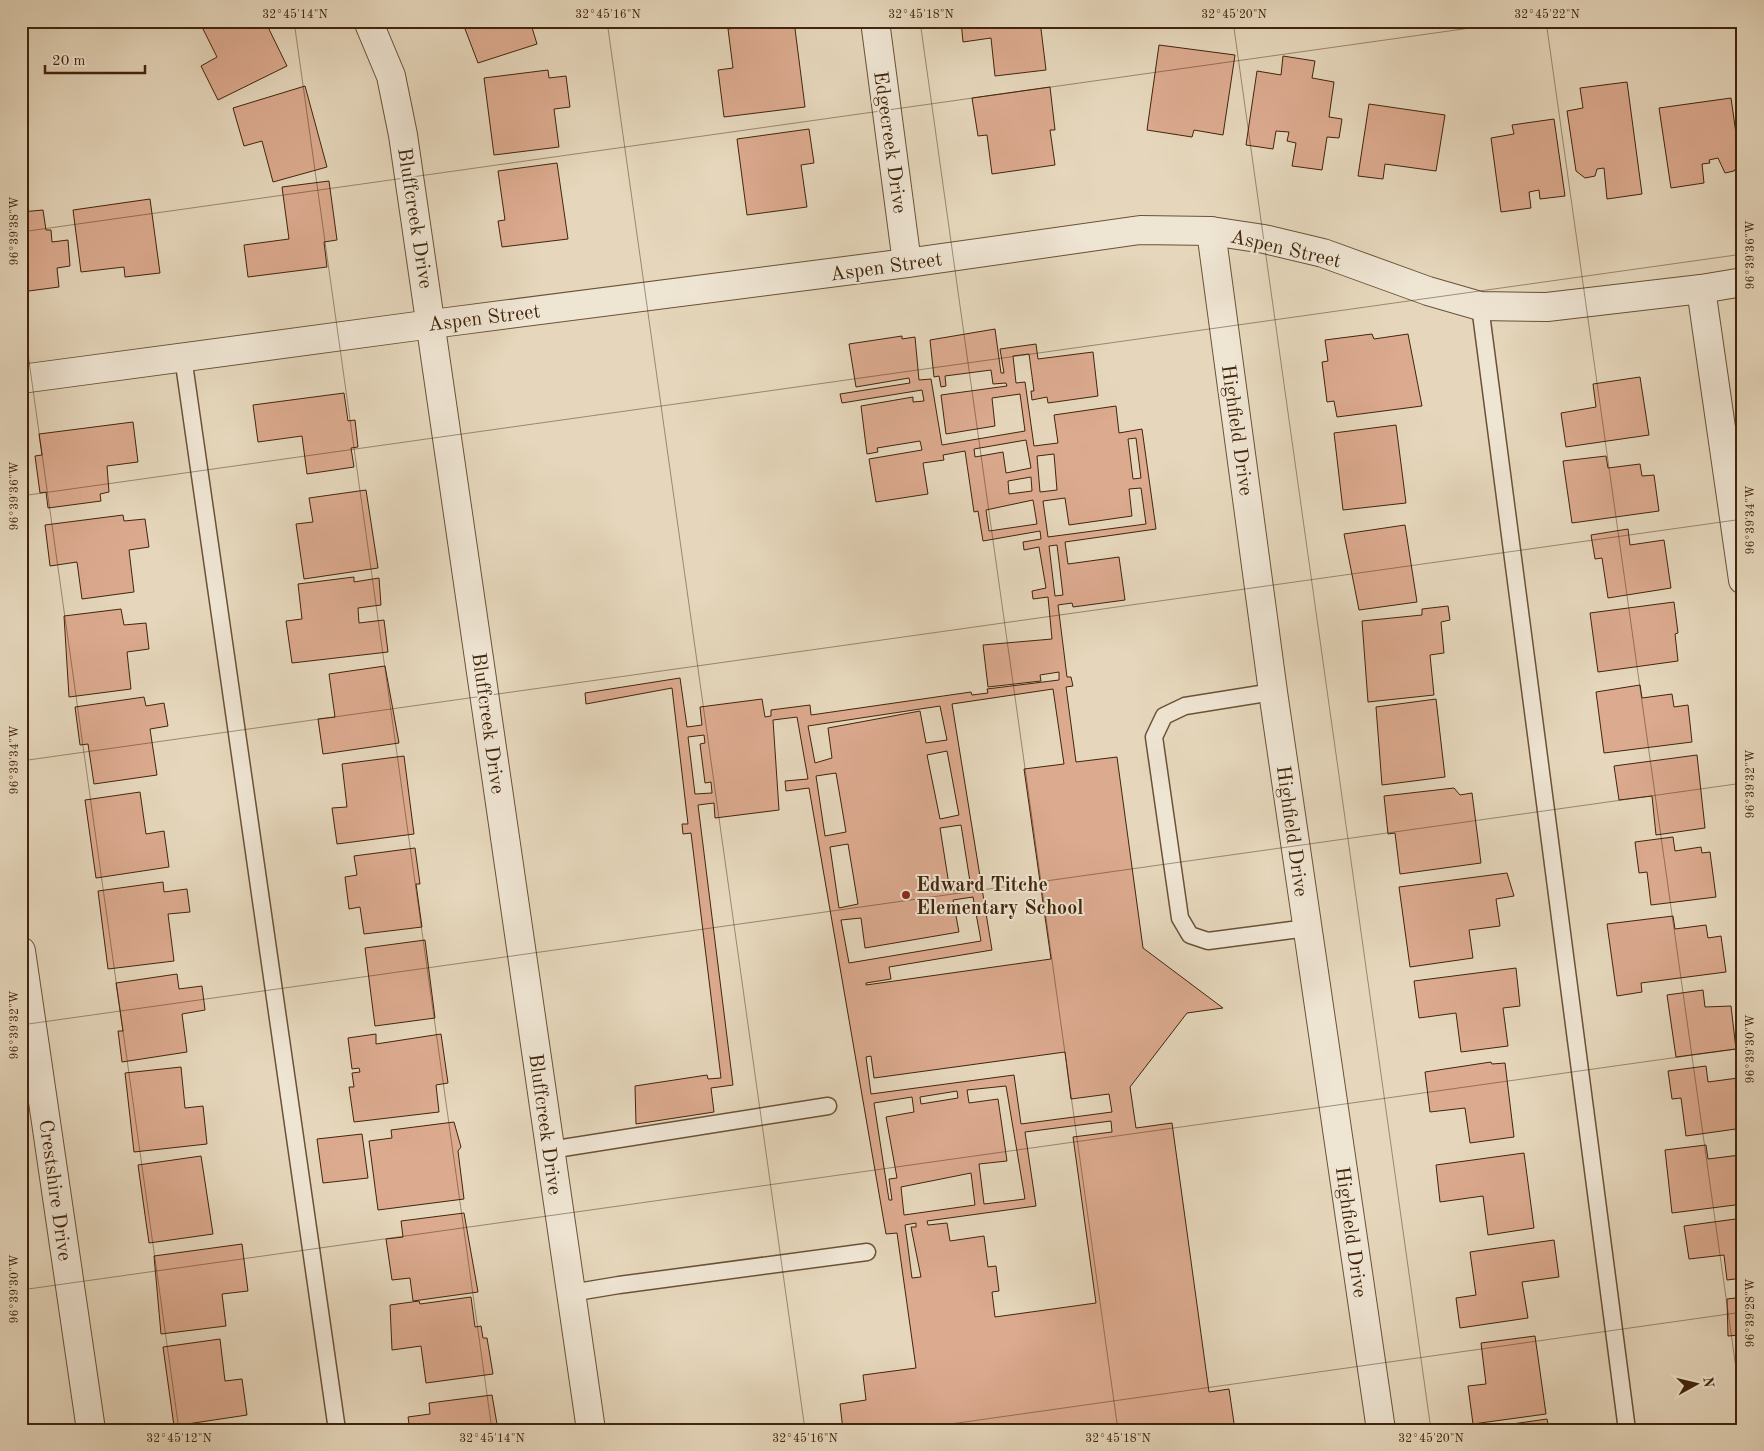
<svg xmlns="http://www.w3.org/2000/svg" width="1764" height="1451" font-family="'Old Standard TT',serif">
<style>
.building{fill:#dcaa8f;stroke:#41250a;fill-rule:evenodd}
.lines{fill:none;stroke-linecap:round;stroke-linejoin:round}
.service-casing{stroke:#6a5236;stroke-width:19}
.minor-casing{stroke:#6a5236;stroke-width:30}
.service{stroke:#efe5d3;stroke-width:16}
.minor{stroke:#efe5d3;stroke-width:28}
.ticks{fill:none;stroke:#41250a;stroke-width:1;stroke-opacity:0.45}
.poi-dot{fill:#8f2418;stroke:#efe5d3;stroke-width:2}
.labels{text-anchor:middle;stroke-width:4;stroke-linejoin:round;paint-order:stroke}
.street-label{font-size:20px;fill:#41250a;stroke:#efe5d3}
.poi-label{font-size:20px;font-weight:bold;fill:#41250a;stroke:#efe5d3;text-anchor:start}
.neatline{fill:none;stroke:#41250a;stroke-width:2}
.ticks-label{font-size:12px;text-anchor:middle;fill:#41250a}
</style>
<rect width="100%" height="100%" fill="#e6d7bc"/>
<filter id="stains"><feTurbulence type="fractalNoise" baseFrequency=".004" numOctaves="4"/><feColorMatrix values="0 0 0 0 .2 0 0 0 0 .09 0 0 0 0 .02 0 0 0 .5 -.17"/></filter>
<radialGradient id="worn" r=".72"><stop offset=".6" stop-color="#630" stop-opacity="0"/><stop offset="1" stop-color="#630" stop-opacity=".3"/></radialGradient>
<g class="building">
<path d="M199,21h66l22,45 -69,34 -17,-34 16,-9z"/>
<path d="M462,21h68l7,23 -59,19z"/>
<path d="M794,21l11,86 -81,10 -6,-47 15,-2 -5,-39z"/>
<path d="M961,21h79l6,49 -51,6 -4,-38 -28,4z"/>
<path d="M1159,45l76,10 -12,80 -29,-5 -2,7 -45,-7z"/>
<path d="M1283,56l32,5 -3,17 22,4 -5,35 13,2 -3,19 -12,-1 -5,33 -30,-4 4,-23 -9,-2 2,-9 -13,-1 -3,18 -27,-4 11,-74 24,4z"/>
<path d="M548,70l1,8 17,-2 4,31 -16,2 5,38 -65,8 -10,-77z"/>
<path d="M1627,82l15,112 -35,5 -3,-31 -7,1 -2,7 -10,2 -9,-7 -9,-60 16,-3 -3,-20z"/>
<path d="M305,86l22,81 -54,15 -11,-41 -18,5 -11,-38z"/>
<path d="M1050,87l5,43h-5l5,35 -63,9 -5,-39 -9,1 -6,-38z"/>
<path d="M1731,98l9,64 -6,9 -9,2 -7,-15 -9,2 1,3 -8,1 2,19 -33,5 -12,-80z"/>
<path d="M1369,104l76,11 -9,56 -51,-7 -2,15 -25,-3z"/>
<path d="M1554,119l11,77 -25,3 -1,-9 -10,2 2,16 -30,4 -10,-74 23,-4 -2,-9z"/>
<path d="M809,129l5,34 -13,2 6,42 -60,8 -10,-76z"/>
<path d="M557,163l11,76 -66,8 -4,-26 7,-1 -7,-49z"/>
<path d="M329,181l8,59 -13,2 3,25 -79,10 -4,-32 45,-6 -7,-52z"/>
<path d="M150,199l10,74 -35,4 -1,-10 -43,5 -8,-62z"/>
<path d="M43,210l3,20h5l1,12 16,-2 2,26 -13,2 2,19 -38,5v-80z"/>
<path d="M995,329l6,44h3l-4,-24 36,-5 2,15 55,-7 5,44 -50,7 -1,-6 -15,3 -1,-9h3l-5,-37 -16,2 3,27 9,-1 9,64 24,-3 -4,-28 62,-9 3,27 23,-4 14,100 -91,13 3,22 51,-7 6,43 -52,7 -1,-4 -14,2 9,72h4l2,9 -7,1 10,75 41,-5 26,191 80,60 -36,5 -57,74 6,41 36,-5 37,269 20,-3 6,41h-392l-3,-26 26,-4 -3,-25 53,-7 -19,-135 -11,1 -77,-446 -23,3 -1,-10 23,-2 -11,-62 -24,3 6,90 -64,8 -1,-15 -16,2 35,280 -22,3 3,24 -78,12 -1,-38 72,-11 1,4 13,-1 -30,-245 -8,1 -1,-10h6l-16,-136 -86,16 -1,-11 95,-15 7,49 15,-2 -2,-18 62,-8 3,18 6,-1v-6l39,-5 1,10 160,-23 1,3 16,-2 -1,-4 72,-9v-8l-19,3 1,6 -53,6 -5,-42 69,-6 -4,-42 -15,2 -1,-8 14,-3 -7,-41 -15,3 -1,-8 18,-3 -1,-8 -57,10 -5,-30 -4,1 -9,-61 -22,4 1,5 -21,3 5,31 -52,8 -7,-43 53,-9 -2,-9 -43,7 1,4 -11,2 -6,-48 52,-9v5l11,-1 -2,-11 -80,13 -2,-9 70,-11 -1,-5 -53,9 -7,-43 53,-8v3l13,-2 4,43 12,-1 11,66 83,-14 -5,-37 -28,4 3,28 -49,8 -5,-39 66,-9 -1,-3 -13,1 -2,-14 -46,6 1,10 -5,1 -2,-11 -5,1 -4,-37zM1136,438l5,40 -8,1 -5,-40zM1026,440l5,28 -25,5 -3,-21 -28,5 -1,-8zM1054,454l3,36 -17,2 -3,-36zM1031,477l1,14 -23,3 -1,-13zM1141,488l5,36 -98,13 -5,-36 22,-3 4,27 63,-9 -3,-27zM1033,500l4,24 -48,7 -3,-21zM1057,545l6,50 -8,1 -6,-50zM1053,689l11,75 -40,5 27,190 -185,26v-2l25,-4 -2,-12 103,-17 -40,-246zM940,706l7,34 -21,3 -6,-32 -92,17 4,30 -17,5 -7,-37zM704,735l1,8 -5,1 5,39 6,-1 1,11 -17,1 -7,-57zM947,751l12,64 -19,4 -13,-64zM836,773l10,59 -21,4 -9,-60zM961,825l10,63 -21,3 -10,-63zM848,844l10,60 -19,4 -9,-61zM973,897l8,44 -132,22 -8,-43 20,-2 4,30 94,-16 -6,-32zM1065,1052l6,47 38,-5 3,18 -91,12 -7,-49 -143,19 -5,-37 5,-1 3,22zM1006,1086l19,113 -41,5 -5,-40 28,-3 -9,-62 -29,4 -2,-13zM957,1091l1,7 -37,6 -1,-7zM912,1097l2,15 -28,5 11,61 -8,1 3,21h-3l-15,-97zM1111,1121l1,11 -39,5 23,166 -101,14 -3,-25 7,-1 -3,-25 -8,1 -4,-31 -34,5 -3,-18 -19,2 -1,-4 109,-15 -11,-74zM971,1173l4,32 -71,10 -3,-28zM916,1223v4h-5l10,50 -9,1 -7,-53z"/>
<path d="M1372,334l2,5 34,-5 14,72 -85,11 -3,-16 -7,1 -5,-40 6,-1 -3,-21z"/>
<path d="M1640,377l9,58 -83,12 -5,-34 35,-6 -3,-23z"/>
<path d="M344,393l4,28 7,-1 3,27 -7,1 3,19 -47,7 -5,-38 -44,6 -5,-37z"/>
<path d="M133,422l5,40 -31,4 2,26 -9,2 1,7 -53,7 -2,-16 -6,1 -5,-37 7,-1 -3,-21z"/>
<path d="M1396,425l10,78 -63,7 -9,-77z"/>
<path d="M1606,456l2,12 32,-4 2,12 12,-1 5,36 -87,12 -9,-62z"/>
<path d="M366,490l12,78 -74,11 -8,-55 17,-2 -4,-24z"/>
<path d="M123,515l1,6 21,-2 4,28 -20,3 5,42 -52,7 -5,-37 -27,4 -5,-41z"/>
<path d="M1405,525l12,77 -58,8 -15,-76z"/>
<path d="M1628,529l2,16 34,-5 7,48 -63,10 -6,-40 -7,1 -4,-24z"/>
<path d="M354,577v5l25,-4 2,27 -23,3 1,15 25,-3 4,32 -96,11 -6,-42 16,-2 -4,-35z"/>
<path d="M1674,602l4,31 -3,1 3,27 -80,11 -8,-59z"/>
<path d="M1448,606l2,14 -9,2 3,31 -14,2 4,40 -66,7 -6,-81 60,-6v-6z"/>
<path d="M121,609l3,16 22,-2 3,26 -22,3 4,37 -62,8 -5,-81z"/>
<path d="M385,666l14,77 -76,11 -5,-35 17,-2 -6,-43z"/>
<path d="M1640,685l2,13 30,-4 2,13 14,-2 4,37 -88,11 -8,-61z"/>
<path d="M144,697l2,9 18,-3 4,23 -18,3 7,46 -63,9 -6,-40 -8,1 -5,-38z"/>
<path d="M1436,699l9,78 -63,8 -6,-78z"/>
<path d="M1697,755l8,73 -49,7 -4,-39 -33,4 -5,-34z"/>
<path d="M404,756l10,78 -77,10 -5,-36 15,-1 -5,-43z"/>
<path d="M1454,788l6,7 12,-2 9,70 -81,11 -5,-41 -7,1 -4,-38z"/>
<path d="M140,792l6,42 18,-3 5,36 -73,11 -11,-78z"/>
<path d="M1673,837l2,14 26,-4 1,6 8,-1 6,45 -65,8 -4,-33 -8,1 -4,-31z"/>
<path d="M415,848l5,36h-4l6,43 -58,7 -4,-27 -11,2 -4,-32 12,-2 -3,-19z"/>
<path d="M1507,873l7,23 -18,3 4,27 -31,4 4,28 -63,9 -11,-80z"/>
<path d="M163,882l1,10 23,-3 3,23 -22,2 6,47 -66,8 -10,-78z"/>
<path d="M1673,916l2,13 31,-4 2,13 13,-2 5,36 -85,11 1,9 -25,4 -10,-72z"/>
<path d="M425,940l10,78 -60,8 -10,-78z"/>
<path d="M1516,968l4,38 -17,2 5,38 -47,6 -5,-39 -37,5 -5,-37z"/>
<path d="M177,974l2,15 23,-3 3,24 -23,4 5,38 -65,10 -4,-31h5l-7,-48z"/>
<path d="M1703,990l2,17 26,-1 5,43 -60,8 -9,-62z"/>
<path d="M376,1034v10l65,-10 7,49 -12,2 3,27 -85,10 -5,-35h5l-2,-14 8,-1 -1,-4 -7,1 -4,-31z"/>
<path d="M1491,1062l1,2 13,-1 9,74 -44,6 -5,-35 -35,4 -5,-40z"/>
<path d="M1706,1066l2,16 30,-4 1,5h4v45l-57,8 -5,-38 -9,1 -4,-28z"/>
<path d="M181,1067l4,41 18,-2 4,38 -73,8 -9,-79z"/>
<path d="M454,1122l7,25 -3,4 6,48 -86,11 -9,-69 23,-3 -1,-8z"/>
<path d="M362,1134l6,44 -45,5 -6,-44z"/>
<path d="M1706,1145l2,14 32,-4 1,13h2v36l-71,9 -7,-63z"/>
<path d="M1524,1153l10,75 -46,7 -5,-39 -43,6 -4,-37z"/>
<path d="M201,1156l12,78 -64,9 -11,-78z"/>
<path d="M464,1213l14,79 -65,9 -3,-23 -18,2 -6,-41 17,-2 -2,-16z"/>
<path d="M1743,1218v60l-16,2 -3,-25 -35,4 -5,-33z"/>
<path d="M1554,1240l5,37 -37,5 6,36 -68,10 -4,-30 20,-3 -6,-43z"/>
<path d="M242,1244l6,47 -26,3 4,32 -65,8 -7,-78z"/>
<path d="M471,1297l4,30 6,-1 2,12h4l6,36 -67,9 -5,-37 -29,4 -2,-45 29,-4 1,3z"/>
<path d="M1743,1297v59h-1l-2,-21 -12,1 -1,-37z"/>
<path d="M1535,1336l11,78 -73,10 -5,-38 18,-2 -5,-41z"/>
<path d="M220,1339l5,42 17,-2 5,36 -73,11 -11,-79z"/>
<path d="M492,1395l6,35h-88l-2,-13 22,-3 -1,-11z"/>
<path d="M1547,1419l2,11h-58v-3z"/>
</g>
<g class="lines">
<g class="service-casing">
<g id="service">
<path d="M1480,306l147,1124"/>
<path d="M183,357l154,1073"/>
<path d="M1273,692l-88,14 -21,10 -10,21 26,181 10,17 18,6 99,-13"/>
<path d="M550,1150l278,-44"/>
<path d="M571,1293l48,-8 248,-33"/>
</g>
</g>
<g class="minor-casing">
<g id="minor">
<path d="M368,21l23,55 12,59 188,1295"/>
<path d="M875,21l32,242"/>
<path d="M1211,231l62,461 108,738"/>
<path d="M1701,289l42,291"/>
<path d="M21,379l411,-55 475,-61 233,-33 71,1 53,8 59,14 105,38 52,15 67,1 154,-18 42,-7"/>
<path d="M21,951l70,479"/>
</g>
</g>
<use href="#service" class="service"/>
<use href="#minor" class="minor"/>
</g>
<path class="ticks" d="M294,21l198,1409M607,21l198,1409M920,21l198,1409M1233,21l198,1409M1546,21l197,1397M21,232l1499,-211M21,304l158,1126M21,496l1722,-242M21,761l1722,-242M21,1025l1722,-242M21,1290l1722,-242M908,1430l835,-118"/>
<circle class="poi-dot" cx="906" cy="895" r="5"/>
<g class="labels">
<g class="street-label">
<text transform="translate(891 142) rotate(82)" y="7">Edgecreek Drive</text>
<text transform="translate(416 218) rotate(81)" y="7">Bluffcreek Drive</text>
<text transform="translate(1286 248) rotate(13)" y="7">Aspen Street</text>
<text transform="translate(886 266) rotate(-8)" y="7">Aspen Street</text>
<text transform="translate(484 317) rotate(-7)" y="7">Aspen Street</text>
<text transform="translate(1238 430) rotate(82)" y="7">Highfield Drive</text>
<text transform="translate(489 723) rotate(82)" y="7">Bluffcreek Drive</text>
<text transform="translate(1293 831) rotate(82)" y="7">Highfield Drive</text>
<text transform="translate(546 1124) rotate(82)" y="7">Bluffcreek Drive</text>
<text transform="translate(56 1190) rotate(82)" y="7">Crestshire Drive</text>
<text transform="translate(1352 1232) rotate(82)" y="7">Highfield Drive</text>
</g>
<g class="poi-label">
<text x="916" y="891">Edward Titche<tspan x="916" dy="23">Elementary School</tspan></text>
</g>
</g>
<rect width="1764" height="1451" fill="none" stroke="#e6d7bc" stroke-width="55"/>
<g transform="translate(1696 1384) rotate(82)" stroke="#efe5d3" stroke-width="4" paint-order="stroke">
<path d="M0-4L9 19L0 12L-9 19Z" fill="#41250a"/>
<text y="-8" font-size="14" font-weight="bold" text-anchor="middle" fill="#41250a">N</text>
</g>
<path d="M45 65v8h100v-8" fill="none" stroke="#41250a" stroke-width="2.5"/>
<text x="52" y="65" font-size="15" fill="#41250a" stroke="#efe5d3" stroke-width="4" paint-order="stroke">20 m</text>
<rect x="28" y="28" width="1708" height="1396" class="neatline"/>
<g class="ticks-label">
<text x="295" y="18">32°45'14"N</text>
<text x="608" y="18">32°45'16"N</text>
<text x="921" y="18">32°45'18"N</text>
<text x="1234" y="18">32°45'20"N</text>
<text x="1547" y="18">32°45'22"N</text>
<text transform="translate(14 231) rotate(-90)" y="4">96°39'38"W</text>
<text transform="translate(1750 255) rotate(-90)" y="4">96°39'36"W</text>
<text transform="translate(14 496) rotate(-90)" y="4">96°39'36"W</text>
<text transform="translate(1750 520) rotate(-90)" y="4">96°39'34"W</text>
<text transform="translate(14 760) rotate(-90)" y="4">96°39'34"W</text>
<text transform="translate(1750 784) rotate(-90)" y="4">96°39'32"W</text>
<text transform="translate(14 1025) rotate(-90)" y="4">96°39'32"W</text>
<text transform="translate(1750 1049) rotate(-90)" y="4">96°39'30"W</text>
<text transform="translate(14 1289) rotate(-90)" y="4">96°39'30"W</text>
<text transform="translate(1750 1313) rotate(-90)" y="4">96°39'28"W</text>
<text x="179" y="1442">32°45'12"N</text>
<text x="492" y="1442">32°45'14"N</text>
<text x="805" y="1442">32°45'16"N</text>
<text x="1118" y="1442">32°45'18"N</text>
<text x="1431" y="1442">32°45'20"N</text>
</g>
<rect width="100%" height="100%" filter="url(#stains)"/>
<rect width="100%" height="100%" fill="url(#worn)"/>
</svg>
